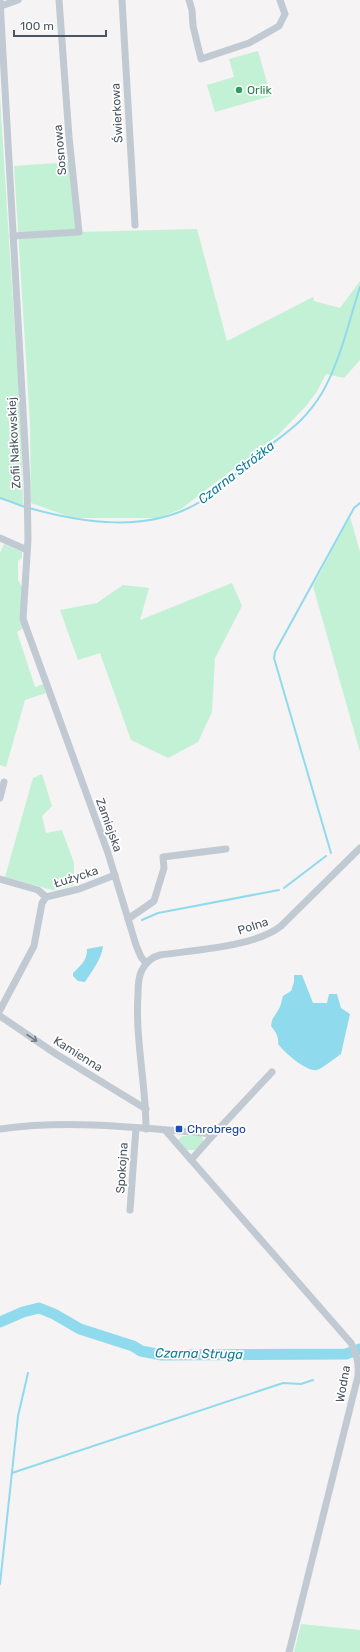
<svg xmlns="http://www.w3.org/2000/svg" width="360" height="1652" font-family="Rubik,sans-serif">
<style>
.green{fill:#c3f1d5}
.water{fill:#90daee}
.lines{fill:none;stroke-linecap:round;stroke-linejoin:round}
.stream{stroke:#90daee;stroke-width:2}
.river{stroke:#90daee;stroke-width:11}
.minor{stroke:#c1cad2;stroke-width:7}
.oneway{stroke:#6e7983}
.leisure-dot{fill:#2e9e5b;stroke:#fff;stroke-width:1.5}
.transit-dot{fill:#1a4fb4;stroke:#fff;stroke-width:1.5}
.labels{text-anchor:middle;stroke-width:3.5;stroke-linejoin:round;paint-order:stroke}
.leisure-label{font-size:12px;fill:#27864d;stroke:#fff;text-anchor:start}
.street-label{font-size:12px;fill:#4a5661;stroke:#fff}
.transit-label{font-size:12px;fill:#164399;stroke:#fff;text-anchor:start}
.water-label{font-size:13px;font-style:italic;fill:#0c7c9b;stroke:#fff}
</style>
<rect width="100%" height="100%" fill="#f5f3f3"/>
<g class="green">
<path d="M258,51l13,45 -56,16 -8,-27 27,-8 -5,-18z"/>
<path d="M0,98l21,330 2,77 -23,-7z"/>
<path d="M71,162l8,70 118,-3 30,112 86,-44 1,4 26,7 20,-27v79l-16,18 -18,-4 -10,19 -11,14 -27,28 -97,74 -22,9h-86l-42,-15 -1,-80 -16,-257z"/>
<path d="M350,517l10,35v200l-47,-166z"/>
<path d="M4,544l18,8v6l-4,3v19l4,7 1,41 -6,4 18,55 8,-3 3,9 -21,7 -19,67 -6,-2v-212z"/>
<path d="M232,583l10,23 -27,52 -3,54 -14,30 -30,16 -37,-18 -31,-87 -22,7 -18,-50 37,-7 26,-18 26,3 -9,32z"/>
<path d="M42,774l10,32 -10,10 4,17 16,-3 12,33v22l-22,5 -47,-13 28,-99z"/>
<path d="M182,1136h19l2,3v4l-8,7h-8l-9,-10z"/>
<path d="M301,1624l59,6v22h-66z"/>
</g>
<g class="water">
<path d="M103,946c-1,12 -11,25 -18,36l-7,-1 -5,-5v-3c8,-8 14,-12 14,-24z"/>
<path d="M294,975h8l11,28h14l2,-9h8l4,14 9,6 -9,40c-6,4 -18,14 -24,16 -11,2 -33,-18 -39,-26 1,-7 -2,-12 -7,-18l1,-6 8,-13 3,-11 8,-5 3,-9z"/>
</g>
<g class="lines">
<g class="stream">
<path d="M0,498l25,9"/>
<path d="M29,508c54,15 118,25 169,-5 22,-13 42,-33 61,-49 27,-22 44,-30 63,-61 18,-31 27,-72 38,-106"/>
<path d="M331,853l-57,-195 1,-6 79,-144 6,-5"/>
<path d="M284,888l42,-32"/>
<path d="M142,920l16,-7 121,-23"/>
<path d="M12,1473l271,-90 18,1 12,-4"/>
<path d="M0,1584l18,-168 10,-43"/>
</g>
<path class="river" d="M0,1322l23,-10 16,-4 15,6 26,15 53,17 8,5 21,4 184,-1 14,-5"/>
<g class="minor">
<path d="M0,0l27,482 1,57 -5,80 85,234 28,92 5,12 5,6"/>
<path d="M122,0l13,225"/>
<path d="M189,0l3,10 1,16 8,33 48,-16 30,-17 6,-12 -5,-14"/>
<path d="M1,6l17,-6"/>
<path d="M13,236l66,-4 -10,-95 -10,-137"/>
<path d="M0,538l27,12"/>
<path d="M0,798l4,-16"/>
<path d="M0,879l38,11 8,7"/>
<path d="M128,919l26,-18 10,-33 -1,-11 63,-8"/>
<path d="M0,1010l34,-64 8,-43 4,-6 33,-8 36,-14"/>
<path d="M0,1016l56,38 90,55"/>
<path d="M0,1129c71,-10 143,-1 214,5l58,-62"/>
<path d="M146,1129c0,-45 -11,-90 -8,-135 0,-8 0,-17 4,-24 4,-8 10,-13 18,-15 33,-5 95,-8 121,-29l79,-78"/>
<path d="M165,1130l186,213c6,12 8,20 7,33l-69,276"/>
<path d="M191,1160l23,-26"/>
<path d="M130,1210l6,-82"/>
</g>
</g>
<defs><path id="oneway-shaft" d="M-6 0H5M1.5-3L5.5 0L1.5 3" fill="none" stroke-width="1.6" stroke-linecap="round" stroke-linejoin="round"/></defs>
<use class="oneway" href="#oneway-shaft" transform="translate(32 1038) rotate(34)"/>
<circle class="leisure-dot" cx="239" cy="90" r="4"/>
<rect class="transit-dot" x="175" y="1125" width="8" height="8" rx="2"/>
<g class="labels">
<g class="leisure-label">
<text x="247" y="94">Orlik</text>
</g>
<g class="street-label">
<text transform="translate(117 113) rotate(-93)" y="4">Świerkowa</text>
<text transform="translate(60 150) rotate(-95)" y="4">Sosnowa</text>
<text transform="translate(14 443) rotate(-93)" y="4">Zofii Nałkowskiej</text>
<text transform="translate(109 825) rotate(70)" y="4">Zamiejska</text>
<text transform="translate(76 877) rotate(-18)" y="4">Łużycka</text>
<text transform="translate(253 926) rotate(-18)" y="4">Polna</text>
<text transform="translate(78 1054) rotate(32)" y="4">Kamienna</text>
<text transform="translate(122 1168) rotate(-86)" y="4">Spokojna</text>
<text transform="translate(343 1384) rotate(-80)" y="4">Wodna</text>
</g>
<g class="transit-label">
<text x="187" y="1133">Chrobrego</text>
</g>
<g class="water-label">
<text transform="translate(236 472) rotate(-38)" y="5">Czarna Stróżka</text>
<text transform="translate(199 1353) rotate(1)" y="5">Czarna Struga</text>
</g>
</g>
<path d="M14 30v6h92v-6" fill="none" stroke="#4a5661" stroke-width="2"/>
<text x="20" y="30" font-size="12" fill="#4a5661" stroke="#ffffff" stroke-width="3" paint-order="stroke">100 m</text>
</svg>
